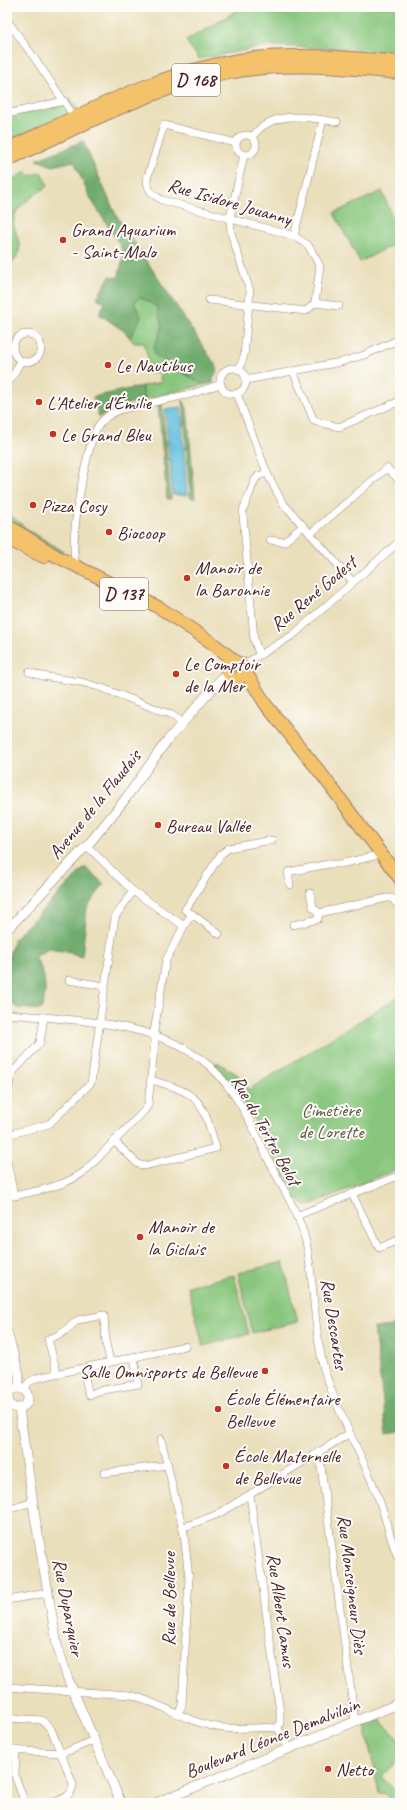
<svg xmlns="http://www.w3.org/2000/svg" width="407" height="1810" font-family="Caveat,sans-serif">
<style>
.green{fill:#88c67d;stroke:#697254}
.forest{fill:#6eab6c;stroke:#5c654c}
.water{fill:#5fbfdd;stroke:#546f84}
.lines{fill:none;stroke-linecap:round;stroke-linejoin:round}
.minor-casing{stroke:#9a7f73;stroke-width:8}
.tertiary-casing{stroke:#9a7f73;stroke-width:10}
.primary-casing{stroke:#9a7f73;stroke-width:14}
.minor{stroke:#fff;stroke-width:7}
.tertiary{stroke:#fff;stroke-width:9}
.primary{stroke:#f3c26a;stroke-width:12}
.poi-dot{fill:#c8321e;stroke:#fdfcf7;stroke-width:1.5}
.labels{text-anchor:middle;stroke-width:4;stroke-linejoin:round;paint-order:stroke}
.shield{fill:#fdfcf7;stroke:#806168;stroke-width:1}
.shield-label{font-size:18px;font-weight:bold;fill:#4a1f2b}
.street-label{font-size:19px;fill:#4a1f2b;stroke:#fdfcf7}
.poi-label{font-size:19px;fill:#4a1f2b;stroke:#fdfcf7;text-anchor:start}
.park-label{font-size:19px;fill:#605948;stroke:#fdfcf7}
</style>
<rect width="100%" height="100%" fill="#fdfcf7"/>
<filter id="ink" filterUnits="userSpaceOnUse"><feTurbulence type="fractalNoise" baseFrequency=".025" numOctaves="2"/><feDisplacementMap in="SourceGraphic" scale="8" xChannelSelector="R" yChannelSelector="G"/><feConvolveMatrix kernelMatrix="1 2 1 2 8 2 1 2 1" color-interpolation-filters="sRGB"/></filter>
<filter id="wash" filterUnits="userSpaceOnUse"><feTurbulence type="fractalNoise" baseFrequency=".012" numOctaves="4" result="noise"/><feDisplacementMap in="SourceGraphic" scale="16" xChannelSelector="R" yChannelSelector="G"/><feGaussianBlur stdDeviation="0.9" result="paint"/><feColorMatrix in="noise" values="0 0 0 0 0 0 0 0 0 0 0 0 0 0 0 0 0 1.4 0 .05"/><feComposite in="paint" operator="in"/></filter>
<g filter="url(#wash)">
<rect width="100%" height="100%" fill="#eadfbb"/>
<g class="green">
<path d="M243,7h157v46l-44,-4 -89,-3 -68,13 -13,-18z"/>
<path d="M71,99l7,10 -71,33v-31z"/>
<path d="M26,171l3,5 12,-4 7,14c-9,6 -30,19 -33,29 -7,17 19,34 -8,51v-82z"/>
<path d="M382,191l18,43v7l-40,21 -26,-49z"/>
<path d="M140,297l17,10 5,20 -8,21 1,7 48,30 -58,14 -3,-13 19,-4 -2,-10h-8l-7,-29h-10l-4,-5 11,-21 -7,-15z"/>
<path d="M7,513l20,16 36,22 -3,2 -53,-32z"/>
<path d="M400,996v172l-93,38 -13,-8 -31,-62 -19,-34 -12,-17 -7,-10 -10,-8v-3l2,-2 21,13 10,15z"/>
<path d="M283,1262l15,60 -46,11 -14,-60z"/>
<path d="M234,1275l15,59 -46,12 -15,-60z"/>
<path d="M381,1720c4,7 11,11 15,16 11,18 -3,30 -14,41l18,19v7h-7l-8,-9 -6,-1 -14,-67z"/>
</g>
<g class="forest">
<path d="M83,141l32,72 103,156 -5,9v5l-10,2 -48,-30 -1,-7 8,-21 -5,-20 -16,-10 -7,5 7,15 -11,21 -6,-7 -25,-17 6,-11 -8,-5 13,-22 8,2 6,-23 -4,-10 -31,-49 -15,-35 -21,5 -17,-6z"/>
<path d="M142,386l3,13 -25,7 -21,11 -6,-20z"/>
<path d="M183,400l4,8 8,91 -5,-2z"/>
<path d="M162,403l9,96h-4l-9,-95z"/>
<path d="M85,867l19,17 -17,24 -5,49 -14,-5 -20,-3 -13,8c11,17 13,34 6,53l-23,-2 -11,-7v-38l7,-24z"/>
<path d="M400,1325v107l-13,2 -13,-106z"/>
</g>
<path class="water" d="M181,407l6,88h-14l-8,-86z"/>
</g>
<g filter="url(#ink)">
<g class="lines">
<g class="minor-casing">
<g id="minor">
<path d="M7,20l31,43 37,55"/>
<path d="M7,114l57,-13"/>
<circle cx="246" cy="145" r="10"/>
<path d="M252,137c21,-28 54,-20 85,-15"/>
<path d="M236,143l-72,-18 -17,54c0,11 6,16 15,21l132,36 14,9 12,21 -5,37"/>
<path d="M294,236l29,-116"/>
<path d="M209,300l97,11 9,-8 24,3"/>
<circle cx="27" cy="348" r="14"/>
<circle cx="233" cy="381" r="13"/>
<path d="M239,370l5,-14 6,-65 -19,-58 -1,-15 14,-63"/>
<path d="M293,371l21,50 25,6 61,-26"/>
<path d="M246,380l95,-18 23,-7 36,-16"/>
<path d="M7,386l14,-25"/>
<path d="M237,394l30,79 15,29 71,80"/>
<path d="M310,534l77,-66 13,13"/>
<path d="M270,540l14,2 19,-16"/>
<path d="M77,566c-10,-19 9,-116 19,-136 5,-11 15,-17 26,-21l69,-15 30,-10"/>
<path d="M259,654l-5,-15 -11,-124v-5l12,-30 3,-4 9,-3"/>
<path d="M243,665l50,-30 107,-94"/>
<path d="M29,672l13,4 39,6 21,6 70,27 10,8"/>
<path d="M87,846l46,45 51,35 8,-12 27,20"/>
<path d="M290,885l-2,-13 41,-8h12l33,-8 6,-4"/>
<path d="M310,893l3,14 6,6"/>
<path d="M192,914l-7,-4 36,-56 8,-6 43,-8"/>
<path d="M293,925l25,-6 1,-6 68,-15h5l8,10"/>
<path d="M69,980l35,6"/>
<path d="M7,1014c55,5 136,7 183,38 14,8 27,20 36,32 20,25 32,55 46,83 12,23 28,49 34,75 9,42 7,86 18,127 12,41 34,78 50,118 11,24 15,51 26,75"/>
<path d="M7,1099l4,-25 29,-31 4,-26"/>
<path d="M7,1135l42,-11 42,-41 24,-166 18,-26"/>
<path d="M114,1141l24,23 6,2 72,-18c-14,-48 -15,-54 -65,-68"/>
<path d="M7,1161l7,35c25,-6 50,-9 71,-25l59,-60 4,-6 7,-64 -1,-9 12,-72 18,-34"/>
<path d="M352,1194l27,54 21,-9"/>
<path d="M296,1216l104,-41"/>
<path d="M83,1368l6,27 9,-4 40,-7 -4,-28"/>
<path d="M57,1373l-9,-34 13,-5 17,-14 26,-5 2,29 4,17"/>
<path d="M24,1389l5,-7 8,-4 148,-32"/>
<path d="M7,1401h1"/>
<path d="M161,1439l23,95 5,44 -7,128 -4,7"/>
<path d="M319,1451l36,270"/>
<path d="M104,1473l64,-8"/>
<path d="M250,1495l30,218v10l-2,5"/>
<path d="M7,1510l26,-8"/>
<path d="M182,1528l36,-14 132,-81"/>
<path d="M7,1600l41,-7"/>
<path d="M7,1687l124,8c29,8 56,27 86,32 20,4 40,-1 61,1l11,20"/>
<path d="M7,1718l35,2 9,9 22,55c-1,13 -11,15 -21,19"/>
<path d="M7,1750l54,3 10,-3 23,-10"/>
<path d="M16,1751l-1,25 10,27"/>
</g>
</g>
<g class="tertiary-casing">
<g id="tertiary">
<path d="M7,930l85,-90 31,-38 43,-60 61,-70"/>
<path d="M7,1332l12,42v14"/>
<circle cx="18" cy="1398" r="10"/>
<path d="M19,1409l16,108 22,128 11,34 53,124"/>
<path d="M156,1803l244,-100"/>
</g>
</g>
<g class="primary-casing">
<g id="primary">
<path d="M7,149c79,-37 159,-81 247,-91 49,-5 98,0 146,4"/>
<path d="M7,160c80,-36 159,-81 247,-91 49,-6 98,0 146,4"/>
<path d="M7,525l49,31 104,52 55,37 21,17 7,3 1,8c-3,6 -7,7 -13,4l-4,-6 3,-7 6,-2"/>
<path d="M7,539l37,18"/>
<path d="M245,671l21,34 57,71 77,103"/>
</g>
</g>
<use href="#minor" class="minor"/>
<use href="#tertiary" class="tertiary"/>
<use href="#primary" class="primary"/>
</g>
</g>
<g class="poi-dot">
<circle cx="63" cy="240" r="4"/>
<circle cx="108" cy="365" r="4"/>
<circle cx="39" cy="402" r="4"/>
<circle cx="53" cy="434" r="4"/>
<circle cx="33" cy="505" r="4"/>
<circle cx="109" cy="532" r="4"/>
<circle cx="187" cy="578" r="4"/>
<circle cx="176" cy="674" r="4"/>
<circle cx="158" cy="825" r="4"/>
<circle cx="140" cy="1237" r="4"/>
<circle cx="265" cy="1371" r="4"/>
<circle cx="218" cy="1409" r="4"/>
<circle cx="226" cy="1466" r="4"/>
<circle cx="328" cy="1769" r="4"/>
</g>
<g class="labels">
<g class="shield">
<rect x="172" y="64" width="48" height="32" rx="3"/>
<rect x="100" y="578" width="48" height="32" rx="3"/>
</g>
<g class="shield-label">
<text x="196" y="86">D 168</text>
<text x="124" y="600">D 137</text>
</g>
<g class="street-label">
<text transform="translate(230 201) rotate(16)" y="7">Rue Isidore Jouanny</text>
<text transform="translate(313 593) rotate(-40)" y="7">Rue René Godest</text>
<text transform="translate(94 804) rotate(-51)" y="7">Avenue de la Flaudais</text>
<text transform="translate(267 1130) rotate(61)" y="7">Rue du Tertre Belot</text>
<text transform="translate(335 1324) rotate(81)" y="7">Rue Descartes</text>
<text transform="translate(353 1584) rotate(83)" y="7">Rue Monseigneur Diès</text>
<text transform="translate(168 1599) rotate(-90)" y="7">Rue de Bellevue</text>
<text transform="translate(69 1607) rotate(79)" y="7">Rue Duparquier</text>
<text transform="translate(282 1610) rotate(82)" y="7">Rue Albert Camus</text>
<text transform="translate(272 1737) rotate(-22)" y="7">Boulevard Léonce Demalvilain</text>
</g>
<g class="poi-label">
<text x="71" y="236">Grand Aquarium<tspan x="71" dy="22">- Saint-Malo</tspan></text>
<text x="116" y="372">Le Nautibus</text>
<text x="47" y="409">L'Atelier d'Émilie</text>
<text x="61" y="441">Le Grand Bleu</text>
<text x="41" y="512">Pizza Cosy</text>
<text x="117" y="539">Biocoop</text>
<text x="195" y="574">Manoir de<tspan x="195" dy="22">la Baronnie</tspan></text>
<text x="184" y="670">Le Comptoir<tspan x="184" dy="22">de la Mer</tspan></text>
<text x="166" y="832">Bureau Vallée</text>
<text x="148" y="1233">Manoir de<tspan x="148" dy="22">la Giclais</tspan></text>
<text x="257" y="1378" text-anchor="end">Salle Omnisports de Bellevue</text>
<text x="226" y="1405">École Élémentaire<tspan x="226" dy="22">Bellevue</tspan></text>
<text x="234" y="1462">École Maternelle<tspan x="234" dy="22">de Bellevue</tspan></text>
<text x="336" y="1776">Netto</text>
</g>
<g class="park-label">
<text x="331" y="1116">Cimetière<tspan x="331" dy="22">de Lorette</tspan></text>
</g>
</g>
<rect width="407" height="1810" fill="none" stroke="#fdfcf7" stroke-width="24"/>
</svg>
